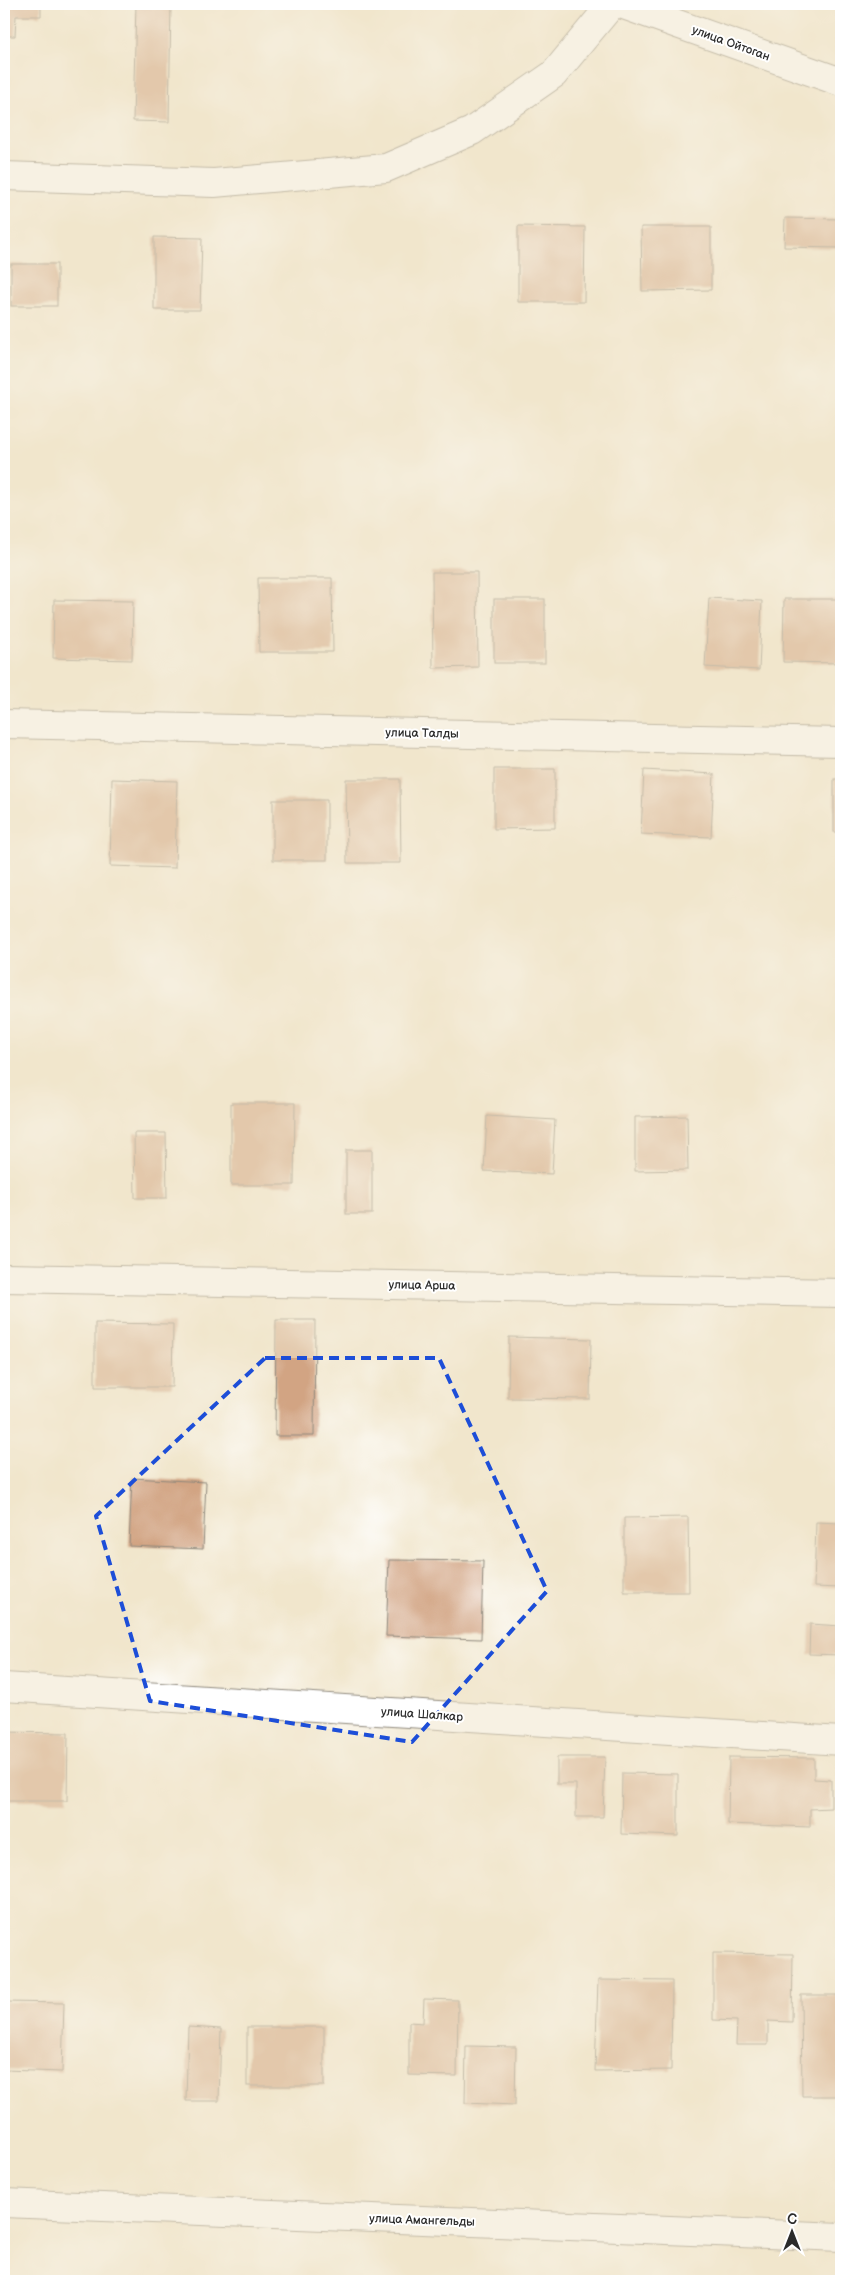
<svg xmlns="http://www.w3.org/2000/svg" width="845" height="2285" font-family="'Balsamiq Sans',sans-serif">
<style>
.building{fill:#d2a483}
.lines{fill:none;stroke-linecap:round;stroke-linejoin:round}
.minor-casing{stroke:#8e887c;stroke-width:30}
.minor{stroke:#fff;stroke-width:28}
.marked{fill:none;stroke:#1d4ed8;stroke-width:4;stroke-dasharray:10 6;stroke-linejoin:round}
.labels{text-anchor:middle;stroke-width:4;stroke-linejoin:round;paint-order:stroke}
.street-label{font-size:12px;fill:#2b2b2b;stroke:#fff}
</style>
<rect width="100%" height="100%" fill="#fff"/>
<filter id="ink" filterUnits="userSpaceOnUse"><feTurbulence type="fractalNoise" baseFrequency=".02" numOctaves="2"/><feDisplacementMap in="SourceGraphic" scale="10" xChannelSelector="R" yChannelSelector="G"/><feConvolveMatrix kernelMatrix="1 2 1 2 8 2 1 2 1" color-interpolation-filters="sRGB"/></filter>
<filter id="wash" filterUnits="userSpaceOnUse"><feTurbulence type="fractalNoise" baseFrequency=".0096" numOctaves="4" result="noise"/><feDisplacementMap in="SourceGraphic" scale="20" xChannelSelector="R" yChannelSelector="G"/><feGaussianBlur stdDeviation="1.12" result="paint"/><feColorMatrix in="noise" values="0 0 0 0 0 0 0 0 0 0 0 0 0 0 0 0 0 1.4 0 .05"/><feComposite in="paint" operator="in"/></filter>
<g filter="url(#wash)">
<rect width="100%" height="100%" fill="#f1e6cc"/>
<g id="blocks">
<g class="building">
<path d="M4,4h37v12h-25l-1,20h-11z"/>
<path d="M136,4h35l-2,118 -36,-1z"/>
<path d="M785,218l56,1v29l-57,-1z"/>
<path d="M518,226l67,1 -1,75h-66z"/>
<path d="M641,227h70v63l-69,1z"/>
<path d="M154,237l48,1 -2,72h-46z"/>
<rect x="11" y="264" width="46" height="42"/>
<path d="M432,572h45l1,95 -45,1z"/>
<path d="M258,578h74l1,74h-74z"/>
<path d="M709,598l53,3 -3,69 -54,-3z"/>
<rect x="494" y="599" width="51" height="64"/>
<path d="M784,599h57v64l-58,-1z"/>
<path d="M54,600l79,1 -1,59 -79,-2z"/>
<path d="M494,769h61v59l-61,1z"/>
<path d="M644,770l70,4 -3,63 -70,-3z"/>
<path d="M112,779l65,2 -2,87 -65,-2z"/>
<path d="M346,779h54l1,84h-54z"/>
<rect x="834" y="779" width="7" height="53"/>
<rect x="273" y="800" width="54" height="60"/>
<path d="M231,1103h64l-1,82h-63z"/>
<path d="M487,1116l68,4 -3,54 -68,-3z"/>
<path d="M687,1116l1,54 -53,1v-54z"/>
<path d="M134,1133h32l1,65h-32z"/>
<rect x="346" y="1150" width="26" height="64"/>
<path d="M276,1320h39l-1,116h-39z"/>
<path d="M95,1323l78,1 -1,63h-77z"/>
<rect x="4" y="1332" width="4" height="63"/>
<path d="M509,1337l82,2 -1,60 -82,-1z"/>
<path d="M840,1438h1v25l-2,-1z"/>
<path d="M132,1478l74,4 -3,67 -74,-3z"/>
<path d="M688,1517l1,75h-65v-74z"/>
<path d="M816,1522l25,1v65l-27,-1z"/>
<path d="M389,1560l94,1 -2,78 -95,-3z"/>
<path d="M810,1624l31,2v29l-32,-1z"/>
<path d="M4,1732l64,1 -1,68h-63z"/>
<path d="M557,1757h48l-2,60h-27v-33h-19z"/>
<path d="M729,1757l85,1v21l17,1v28l-21,1v18l-82,-3z"/>
<path d="M622,1773l56,1v62l-57,-2z"/>
<path d="M713,1953l80,1 -1,68 -24,-1v24h-32l1,-24 -24,-1z"/>
<path d="M598,1980l74,1 -1,89 -76,1z"/>
<path d="M801,1995h40v101h-39z"/>
<path d="M424,1999l34,1 -1,76 -48,-1v-53l14,1z"/>
<path d="M5,2002l59,1 -2,69 -58,-2z"/>
<path d="M188,2027l33,2 -2,72h-33z"/>
<rect x="247" y="2027" width="77" height="59"/>
<path d="M466,2046l50,1 -1,58 -50,-2z"/>
</g>
</g>
</g>
<g filter="url(#ink)">
<use href="#blocks" fill-opacity="0" stroke="#8e887c" stroke-width="1"/>
<g class="lines">
<g class="minor-casing">
<g id="minor">
<path d="M621,4l220,78"/>
<path d="M4,176l210,7 172,-15 86,-37 82,-57 58,-70"/>
<path d="M4,724l837,18"/>
<path d="M4,1278l837,15"/>
<path d="M4,1687l837,54"/>
<path d="M4,2203l837,34"/>
</g>
</g>
<use href="#minor" class="minor"/>
</g>
</g>
<path d="M0 0H845V2285H0ZM265,1358h174l108,233 -135,151 -262,-41 -54,-185z" fill="#f1e6cc" fill-opacity=".55" fill-rule="evenodd"/>
<path class="marked" d="M265,1358h174l108,233 -135,151 -262,-41 -54,-185z"/>
<g class="labels">
<g class="street-label">
<text transform="translate(731 43) rotate(20)" y="4">улица Ойтоган</text>
<text transform="translate(422 733) rotate(1)" y="4">улица Талды</text>
<text transform="translate(422 1285) rotate(1)" y="4">улица Арша</text>
<text transform="translate(422 1714) rotate(4)" y="4">улица Шалкар</text>
<text transform="translate(422 2220) rotate(2)" y="4">улица Амангельды</text>
</g>
</g>
<rect width="845" height="2285" fill="none" stroke="#fff" stroke-width="20"/>
<g transform="translate(792 2232)" stroke="#ffffff" stroke-width="4" paint-order="stroke">
<path d="M0-4L9 19L0 12L-9 19Z" fill="#2b2b2b"/>
<text y="-8" font-size="14" font-weight="bold" text-anchor="middle" fill="#2b2b2b">С</text>
</g>
</svg>
